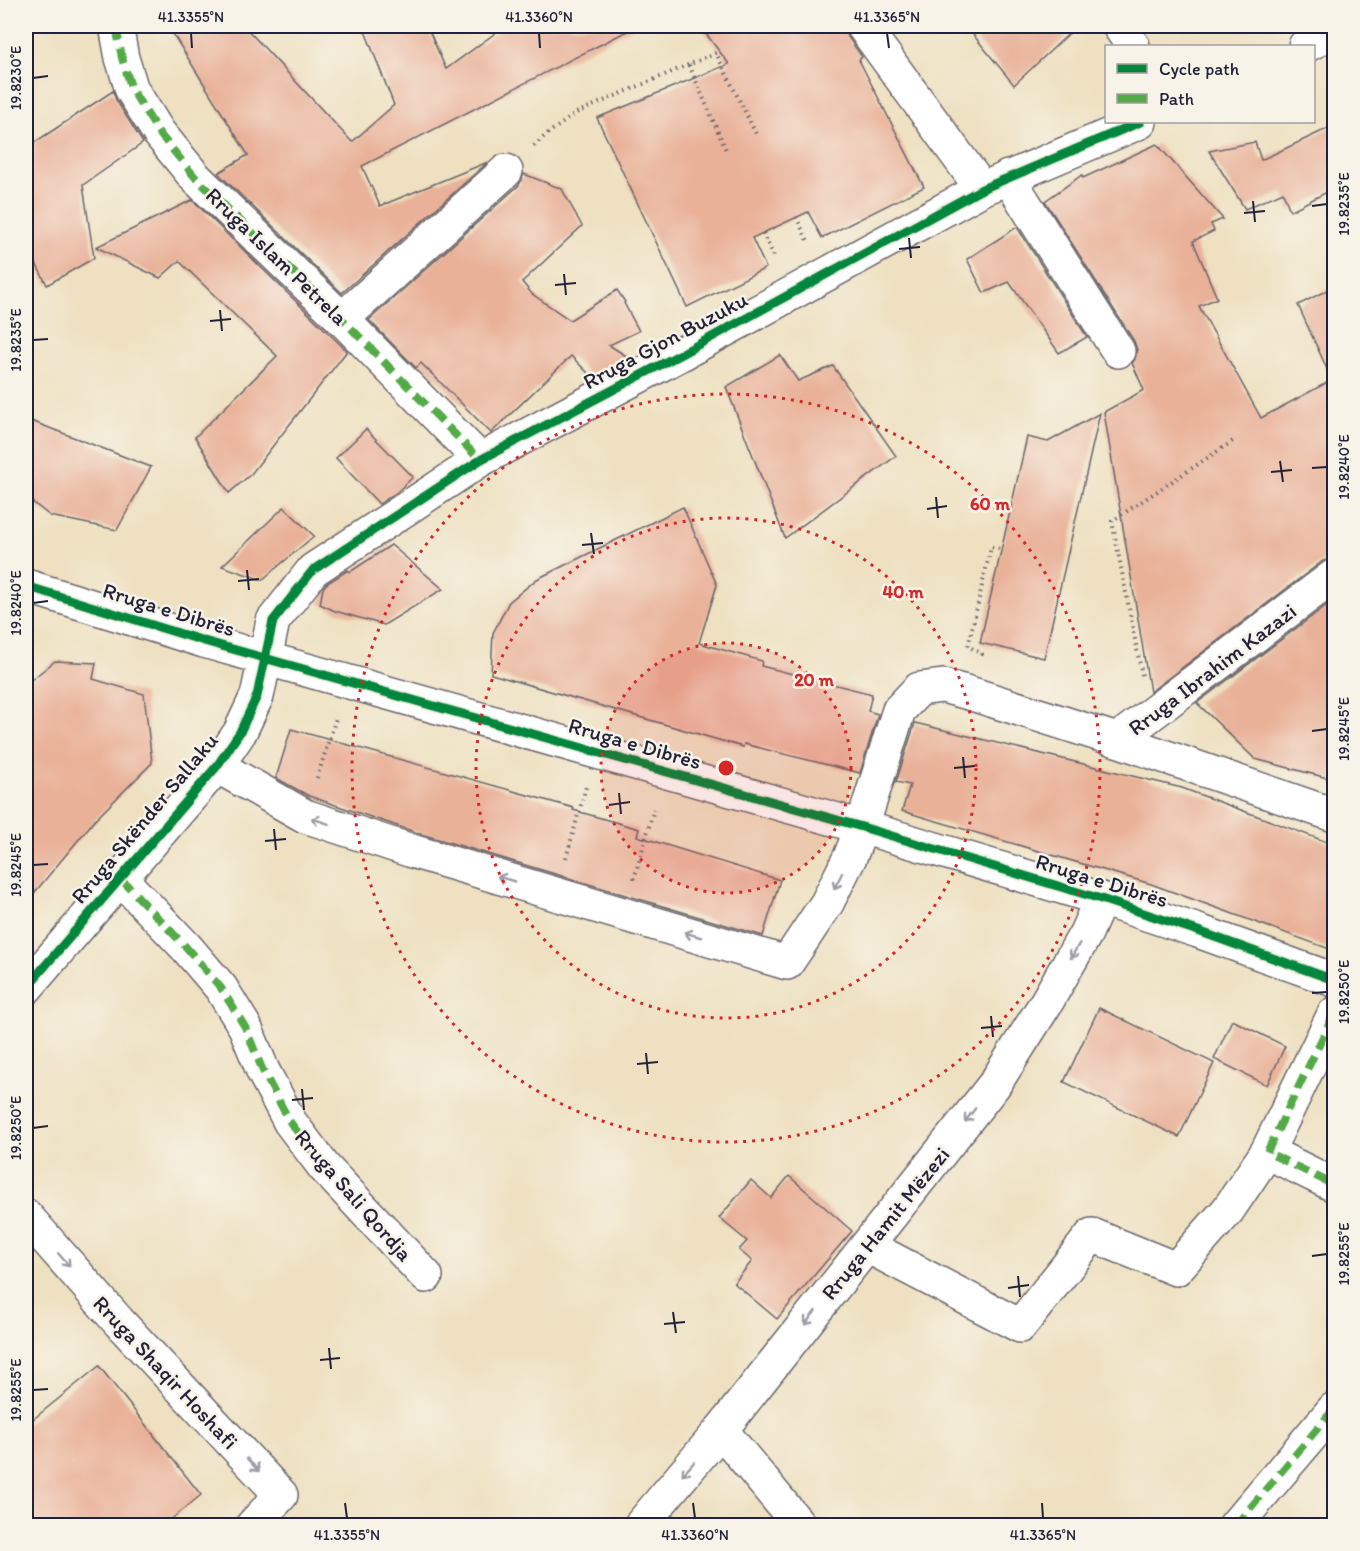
<svg xmlns="http://www.w3.org/2000/svg" width="1360" height="1551" font-family="Itim,sans-serif">
<style>
.building{fill:#e9b198}
.lines{fill:none;stroke-linecap:round;stroke-linejoin:round}
.minor-casing{stroke:#69646a;stroke-width:36}
.major-casing{stroke:#69646a;stroke-width:36}
.path{stroke:#69646a;stroke-width:4;stroke-dasharray:1.5 4.5;stroke-linecap:butt}
.minor{stroke:#fff;stroke-width:33}
.major{stroke:#fff;stroke-width:33}
.quiet{stroke:#53aa46;stroke-width:8;stroke-dasharray:15 8;stroke-linecap:butt}
.cycleway-casing{stroke:#f7f3e8;stroke-width:13}
.cycleway{stroke:#00873e;stroke-width:9}
.oneway{stroke:#9c9ca7}
.ticks{fill:none;stroke:#22223b;stroke-width:2}
.ring{fill:none;stroke:#d62828;stroke-width:3;stroke-dasharray:3 6}
.labels{text-anchor:middle;stroke-width:5;stroke-linejoin:round;paint-order:stroke}
.street-label{font-size:22px;fill:#22223b;stroke:#f7f3e8}
.centre{fill:#d62828;stroke:#f7f3e8;stroke-width:3}
.ring-label{font-size:18px;text-anchor:middle;font-weight:bold;fill:#d62828;stroke:#f7f3e8;stroke-width:5;stroke-linejoin:round;paint-order:stroke}
.neatline{fill:none;stroke:#22223b;stroke-width:2}
.ticks-label{font-size:15px;text-anchor:middle;fill:#22223b}
</style>
<rect width="100%" height="100%" fill="#f7f3e8"/>
<filter id="ink" filterUnits="userSpaceOnUse"><feTurbulence type="fractalNoise" baseFrequency=".0167" numOctaves="2"/><feDisplacementMap in="SourceGraphic" scale="12" xChannelSelector="R" yChannelSelector="G"/><feConvolveMatrix kernelMatrix="1 2 1 2 8 2 1 2 1" color-interpolation-filters="sRGB"/></filter>
<filter id="wash" filterUnits="userSpaceOnUse"><feTurbulence type="fractalNoise" baseFrequency=".008" numOctaves="4" result="noise"/><feDisplacementMap in="SourceGraphic" scale="24" xChannelSelector="R" yChannelSelector="G"/><feGaussianBlur stdDeviation="1.35" result="paint"/><feColorMatrix in="noise" values="0 0 0 0 0 0 0 0 0 0 0 0 0 0 0 0 0 1.4 0 .05"/><feComposite in="paint" operator="in"/></filter>
<g filter="url(#wash)">
<rect width="100%" height="100%" fill="#eee0c0"/>
<g id="blocks">
<g class="building">
<path d="M168,26h76l108,116 42,-37 -31,-79h64l19,43 59,-43h132l-275,140 18,40 108,-44 -146,131 -124,-120 30,-18z"/>
<path d="M700,26h145l3,11 14,20 -3,3 65,127 -102,51 -14,-26 -56,26 14,30 -79,39 -90,-189 132,-54z"/>
<path d="M966,26h111l-63,59z"/>
<path d="M113,91l3,9 27,43 -60,42 11,73 -47,27 -21,-41v-96z"/>
<path d="M1335,125v63l-45,23 -7,-19 -38,17 -36,-58 46,-9 6,18z"/>
<path d="M1157,144l66,75 -12,5 3,7 -21,10 24,57 -18,8 62,112 71,-38 -34,-75 37,-19v272l-12,3 -173,131 -46,-280 40,-22 -12,-27 3,-4 2,-9 -3,-9 -89,-140 37,-26 1,3z"/>
<path d="M524,174l38,15 20,37 -60,56 10,12 38,26 47,-30 8,12 -1,1 15,28 -30,14 22,14 -37,20 -23,-23 -80,77 -70,-70 -5,5 -47,-48 150,-135z"/>
<path d="M192,200l155,151 -96,123 -22,19 -34,-56 82,-81 -98,-95 -19,17 -64,-31z"/>
<path d="M1017,227l70,110 -28,16 -50,-71 -25,11 -17,-34z"/>
<path d="M780,355l18,26 35,-15 63,90 -111,82 -59,-151z"/>
<path d="M1100,413l-56,245 -64,-15 47,-206 21,5z"/>
<path d="M26,419l125,48 -34,63 -67,-14 -24,-19z"/>
<path d="M366,429l47,48 -16,15 -18,12 -43,-46z"/>
<path d="M284,507l30,29 -52,44 -40,-14z"/>
<path d="M683,507l34,78 -18,58 63,18 -1,5 111,28 -4,17 10,3 -18,59 -116,-29 -1,3 -252,-73 2,-41 16,-31 28,-23z"/>
<path d="M391,545l52,44 -59,36 -49,-14 -15,-7 3,-16 3,-4 22,-14 2,2z"/>
<path d="M1335,599v181l-80,-21 -58,-56z"/>
<path d="M55,661l41,2 -3,16 51,15 8,69 -58,58 -68,82v-219z"/>
<path d="M915,723l267,65 153,57v106l-184,-67 -249,-73 8,-26 -14,-3z"/>
<path d="M291,729l283,79 -1,2 66,19 -2,7 143,44 -17,56 -342,-102 -112,-38 -33,-18z"/>
<path d="M1099,1008l115,55 -35,74 -115,-55z"/>
<path d="M1232,1020l53,26 -18,39 -53,-26z"/>
<path d="M789,1176l63,55 -75,88 -43,-36 18,-22 -13,-11 8,-9 -28,-23 32,-38 20,18z"/>
<path d="M99,1366l102,129 -38,31h-137v-101z"/>
</g>
</g>
</g>
<g filter="url(#ink)">
<use href="#blocks" fill-opacity="0" stroke="#69646a" stroke-width="1.5"/>
<g class="lines">
<g class="minor-casing">
<g id="minor">
<path d="M116,26l6,32 10,32 27,43 36,44 147,142 138,141"/>
<path d="M863,26l119,163"/>
<path d="M1119,26l14,20"/>
<path d="M1305,46l29,-15"/>
<path d="M1008,177l110,174"/>
<path d="M342,319l164,-148"/>
<path d="M1117,740l217,-164"/>
<path d="M217,766l88,50 110,36 372,111 40,-60 23,-46 12,-30 37,-117 20,-21 24,-3 26,7 148,47 217,75"/>
<path d="M120,878l66,69 35,41 24,39 18,44 27,51 34,45 102,109"/>
<path d="M26,988l191,-222 23,-34 17,-36 16,-75 40,-51 167,-110 201,-106 301,-165 158,-67"/>
<path d="M1267,1152l67,33"/>
<path d="M26,1216l93,106 162,173 -29,31"/>
<path d="M867,1246l153,80 72,-91 84,34 52,-59 39,-58 67,-138"/>
<path d="M721,1430l79,96"/>
<path d="M640,1526l81,-96 273,-345 52,-82 40,-70 15,-34"/>
<path d="M1235,1526l99,-117"/>
</g>
</g>
<g class="major-casing">
<path id="major" d="M26,586l178,55 658,186 239,72 97,32 136,49"/>
</g>
<g class="path">
<path d="M689,65l37,85"/>
<path d="M534,146l13,-12 31,-22 138,-59 41,83"/>
<path d="M796,217l12,24"/>
<path d="M763,233l12,26"/>
<path d="M981,655l1,-1 -14,-8 23,-99 10,2"/>
<path d="M1142,675l-30,-154 124,-82"/>
<path d="M317,778l19,-60"/>
<path d="M566,858l20,-71"/>
<path d="M634,879l20,-70"/>
</g>
<use href="#minor" class="minor"/>
<use href="#major" class="major"/>
<g class="quiet">
<path d="M116,26l6,32 10,32 27,43 36,44 147,142 138,141"/>
<path d="M120,878l66,69 35,41 24,39 18,44 27,51 34,45"/>
<path d="M1334,1014l-67,138 67,33"/>
<path d="M1235,1526l99,-117"/>
</g>
<g class="cycleway-casing">
<g id="cycleway">
<path d="M26,586l178,55 658,186 239,72 97,32 136,49"/>
<path d="M26,988l191,-222 23,-34 17,-36 16,-75 40,-51 167,-110 201,-106 301,-165 158,-67"/>
</g>
</g>
<use href="#cycleway" class="cycleway"/>
</g>
<defs><path id="oneway-shaft" d="M-6 0H5M1.5-3L5.5 0L1.5 3" fill="none" stroke-width="1.6" stroke-linecap="round" stroke-linejoin="round" transform="scale(1.5)"/></defs>
<g class="oneway">
<use href="#oneway-shaft" transform="translate(320 821) rotate(-162)"/>
<use href="#oneway-shaft" transform="translate(506 879) rotate(-164)"/>
<use href="#oneway-shaft" transform="translate(838 881) rotate(117)"/>
<use href="#oneway-shaft" transform="translate(693 935) rotate(-164)"/>
<use href="#oneway-shaft" transform="translate(1075 951) rotate(120)"/>
<use href="#oneway-shaft" transform="translate(970 1115) rotate(128)"/>
<use href="#oneway-shaft" transform="translate(64 1260) rotate(49)"/>
<use href="#oneway-shaft" transform="translate(810 1318) rotate(128)"/>
<use href="#oneway-shaft" transform="translate(253 1465) rotate(47)"/>
<use href="#oneway-shaft" transform="translate(688 1469) rotate(131)"/>
</g>
</g>
<path class="ticks" d="M191,33l1,15M539,33l1,15M887,33l2,15M33,78l15,-2M1253,201l2,21M1312,206l15,-2M1244,213l21,-2M909,238l2,20M899,249l21,-2M564,274l2,21M555,285l21,-2M220,310l2,21M210,321l21,-2M33,340l15,-1M1280,461l3,21M1312,468l15,-1M1271,472l21,-2M936,497l2,21M927,509l20,-3M591,533l3,21M582,545l21,-2M247,570l2,20M238,581l21,-2M33,603l15,-2M1312,731l15,-2M963,757l2,21M954,768l21,-2M619,793l2,21M609,805l21,-3M274,829l2,21M265,841l21,-2M33,865l15,-1M1312,993l15,-1M991,1016l2,21M981,1028l21,-2M646,1053l2,21M637,1064l21,-2M302,1089l2,21M292,1100l21,-2M33,1128l15,-2M1312,1256l15,-2M1018,1276l2,21M1008,1288l21,-3M673,1312l3,21M664,1324l21,-2M329,1348l2,21M320,1360l20,-2M33,1390l15,-1M345,1503l2,15M693,1503l2,15M1042,1503l1,15"/>
<circle cx="726" cy="768" r="125" fill="#d62828" fill-opacity=".12"/>
<g class="ring">
<circle cx="726" cy="768" r="125"/>
<circle cx="726" cy="768" r="250"/>
<circle cx="726" cy="768" r="374"/>
</g>
<g class="labels">
<g class="street-label">
<text transform="translate(277 256) rotate(44)" y="8">Rruga Islam Petrela</text>
<text transform="translate(665 340) rotate(-28)" y="8">Rruga Gjon Buzuku</text>
<text transform="translate(169 609) rotate(17)" y="8">Rruga e Dibrës</text>
<text transform="translate(1212 669) rotate(-37)" y="8">Rruga Ibrahim Kazazi</text>
<text transform="translate(635 743) rotate(16)" y="8">Rruga e Dibrës</text>
<text transform="translate(144 818) rotate(-50)" y="8">Rruga Skënder Sallaku</text>
<text transform="translate(1102 880) rotate(17)" y="8">Rruga e Dibrës</text>
<text transform="translate(354 1195) rotate(49)" y="8">Rruga Sali Qordja</text>
<text transform="translate(885 1223) rotate(-51)" y="8">Rruga Hamit Mëzezi</text>
<text transform="translate(166 1372) rotate(47)" y="8">Rruga Shaqir Hoshafi</text>
</g>
</g>
<circle cx="726" cy="768" r="9" class="centre"/>
<g class="ring-label">
<text x="990" y="510">60 m</text>
<text x="903" y="598">40 m</text>
<text x="814" y="686">20 m</text>
</g>
<rect width="1360" height="1551" fill="none" stroke="#f7f3e8" stroke-width="66"/>
<rect x="1105" y="45" width="210" height="78" fill="#f7f3e8" stroke="#a29fa3" stroke-width="1.5"/>
<rect x="1117" y="64" width="30" height="9" fill="#00873e" stroke="#a29fa3" stroke-width="1.5"/>
<text x="1159" y="75" font-size="18" fill="#22223b">Cycle path</text>
<rect x="1117" y="94" width="30" height="9" fill="#53aa46" stroke="#a29fa3" stroke-width="1.5"/>
<text x="1159" y="105" font-size="18" fill="#22223b">Path</text>
<rect x="33" y="33" width="1294" height="1485" class="neatline"/>
<g class="ticks-label">
<text x="191" y="22">41.3355°N</text>
<text x="539" y="22">41.3360°N</text>
<text x="887" y="22">41.3365°N</text>
<text transform="translate(16 78) rotate(-90)" y="5">19.8230°E</text>
<text transform="translate(1344 204) rotate(-90)" y="5">19.8235°E</text>
<text transform="translate(16 340) rotate(-90)" y="5">19.8235°E</text>
<text transform="translate(1344 467) rotate(-90)" y="5">19.8240°E</text>
<text transform="translate(16 603) rotate(-90)" y="5">19.8240°E</text>
<text transform="translate(1344 729) rotate(-90)" y="5">19.8245°E</text>
<text transform="translate(16 865) rotate(-90)" y="5">19.8245°E</text>
<text transform="translate(1344 992) rotate(-90)" y="5">19.8250°E</text>
<text transform="translate(16 1128) rotate(-90)" y="5">19.8250°E</text>
<text transform="translate(1344 1254) rotate(-90)" y="5">19.8255°E</text>
<text transform="translate(16 1390) rotate(-90)" y="5">19.8255°E</text>
<text x="347" y="1540">41.3355°N</text>
<text x="695" y="1540">41.3360°N</text>
<text x="1043" y="1540">41.3365°N</text>
</g>
</svg>
